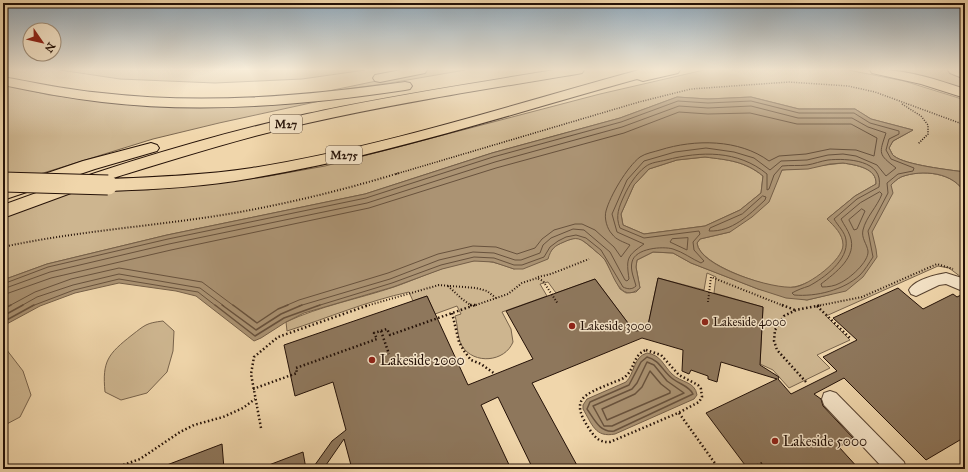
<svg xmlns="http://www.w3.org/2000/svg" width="968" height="472" font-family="'IM FELL Great Primer',serif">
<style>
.green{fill:#cdb58f;stroke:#78634b}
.water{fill:#ab9373;stroke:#755f48;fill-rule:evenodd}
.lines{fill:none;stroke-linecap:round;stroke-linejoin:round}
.shore-far1{stroke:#68523d;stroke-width:1}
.shore{stroke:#68523d;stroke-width:1.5}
.building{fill:#8e775c;stroke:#241107}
.minor-casing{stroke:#574230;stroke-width:2}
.highway-casing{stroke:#241107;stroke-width:2}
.path-far2{stroke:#241107;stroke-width:1.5;stroke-dasharray:1 1.5;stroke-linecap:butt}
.path-far1{stroke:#241107;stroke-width:2;stroke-dasharray:1 2;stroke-linecap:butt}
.path{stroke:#241107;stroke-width:2.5;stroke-dasharray:1.5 2.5;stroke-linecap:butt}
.minor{fill:#f5e4c8;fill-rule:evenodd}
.highway{fill:#f0d6ab;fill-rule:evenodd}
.highway-bridge-casing{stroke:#241107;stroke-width:21;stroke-linecap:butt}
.highway-bridge{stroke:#f0d6ab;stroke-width:19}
.poi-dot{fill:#8f2418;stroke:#f5e4c8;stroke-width:1.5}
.labels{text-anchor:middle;stroke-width:3;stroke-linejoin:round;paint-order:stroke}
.shield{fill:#f5e4c8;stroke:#635041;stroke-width:1}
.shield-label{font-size:11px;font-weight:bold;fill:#241107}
.poi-label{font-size:12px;fill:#241107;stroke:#f5e4c8;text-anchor:start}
.near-poi-label{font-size:14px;fill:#241107;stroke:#f5e4c8;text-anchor:start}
</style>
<rect width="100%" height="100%" fill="#f0d6ab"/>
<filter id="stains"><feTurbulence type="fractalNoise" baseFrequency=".005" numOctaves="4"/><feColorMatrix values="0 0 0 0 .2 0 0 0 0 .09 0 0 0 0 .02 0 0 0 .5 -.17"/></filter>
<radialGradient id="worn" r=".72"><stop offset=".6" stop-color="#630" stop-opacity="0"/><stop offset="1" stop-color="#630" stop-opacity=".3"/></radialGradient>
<g class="green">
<path d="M60,70h305l-63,9 -87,4 -95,-4z"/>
<path d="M429,70h36l-75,13 -71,10z"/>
<path d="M704,70h144l56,11 61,19v72c-15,-2 -60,-7 -71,-16 -2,-1 -3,-5 -5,-8l4,-7 20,-11 -42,-11 -16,-10h-56l-48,-12 -43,2 -31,-2 -57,21 -128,35 -127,41 -198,41 -120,29 -44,16v-65l60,-23 85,-2 47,-5 63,-7 67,-12 275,-72z"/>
<path d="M887,70h60l18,10v11z"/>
<path d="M3,84l46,11 46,5 234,-1 -110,24 -66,16 -113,35 -37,-1z"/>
<path d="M705,157c24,3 39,4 58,19l-2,17 -21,17 -35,16 -61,8 -21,-9 -2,-11 13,-29 15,-16 28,-9z"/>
<path d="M843,163c13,2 34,5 33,21l-21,12 -28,23 64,-34c3,-3 6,-6 10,-8 20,-8 54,-5 64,17v86l-16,-12 -11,-2 -112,50 24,24 -33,15 13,13 -41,20 -16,-18 -13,-6 3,-57 -49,-14 2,-16 -9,-4 -3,17 -46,-12 -11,52h-14l-38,-51 -39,14 -8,-11 -8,2 7,12 -45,16 9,17 2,13c-8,20 -39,23 -51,4 -5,-9 -4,-21 -7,-30l6,-2 -4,-8 -22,8 -8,-18 -14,5 -4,-9c-42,9 -81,26 -122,39l-1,-9c34,-16 72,-23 108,-35 26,-9 51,-22 78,-26 15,-2 28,3 42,8l37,-18 4,-5 10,-5 10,-3 6,1 23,19 16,31 6,4 10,-1 4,-4 -4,-21 1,-7 16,-8 20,1 18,10 67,26 49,11 25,-6 -21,-13c-9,4 -17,7 -27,7 -19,-2 -85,-23 -87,-45l3,-4 30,-7 48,-55 4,-7z"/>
<path d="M163,321l11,10 -1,20 -6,21 -20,21 -26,7 -16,-8c-3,-31 3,-38 27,-57 13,-10 14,-12 31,-14z"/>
<path d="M3,345l20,26 8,24 -11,22 -17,9z"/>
</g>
<g class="water">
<path d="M677,97l31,2 43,-2 48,12h56l16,10 42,11 -20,11 -4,7c2,3 3,7 5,8 11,9 56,14 71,16v22c-10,-22 -43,-25 -64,-17 -4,2 -7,5 -10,8l2,8 -21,39 4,17 1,8 -14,20 -17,14 -39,9 -21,-2 -28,-9 -67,-26 -18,-10 -20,-1 -16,8 -1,7 4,21c-20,17 -27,-15 -35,-28 -4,-5 -10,-9 -14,-13 -11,-9 -14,-11 -27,-5 -10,4 -13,7 -16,17l-25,10h-9l-21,-7 -19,-1 -32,8 -49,18 -89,26 -18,9 -25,16 -7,3 -58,-45 -20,-5 -57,-8 -44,10 -35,13 -37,20v-46l44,-16 120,-29 198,-41 127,-41 128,-35zM705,157c23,3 40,4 58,19l-2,17 -21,17 -35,16 -61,8 -21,-9 -2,-11 13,-29 15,-16 28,-9zM843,163c13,2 34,5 33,21l-21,12 -28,23c7,7 16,15 16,26 0,15 -34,40 -48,42 -21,3 -96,-20 -98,-44l3,-4 30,-7 22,-15 17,-15 13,-32 26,-1 22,-5z"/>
<path d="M647,353c14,2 16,12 25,21 9,9 23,7 25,21l-3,4 -79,35c-20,4 -23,-10 -32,-25v-4l4,-6 39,-17c9,-9 7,-25 21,-29z"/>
</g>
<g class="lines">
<g class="shore-far1">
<path d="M880,192l2,2c-5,13 -16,23 -19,36 -2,8 4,14 5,21 1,11 -19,28 -28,32 -5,3 -12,4 -18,4l-1,-3c14,-11 37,-27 29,-48 -2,-6 -6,-11 -9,-17l19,-16z"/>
<path d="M763,196l3,1 -1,3c-16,15 -33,32 -56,31l1,-3 32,-14z"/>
<path d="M862,209l3,2 -8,18 -3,1 -5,-10z"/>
<path d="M688,238l-1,12 -17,-8 2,-3z"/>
<path d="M3,284l45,-17 120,-28 198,-41 127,-41 128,-35 57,-21 30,2 43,-2 48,12h55l16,10 29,8v3l-10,5 -3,11 5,9 23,9 -1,3 -15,3 -11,9 1,10 -20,38 5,26c-4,6 -8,13 -13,18 -16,15 -44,22 -66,20l-2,-2c5,-3 11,-5 17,-7 15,-8 40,-26 37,-46 -1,-8 -8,-14 -12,-21l23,-20 22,-12c5,-27 -32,-29 -51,-27 -7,1 -14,4 -21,5 -8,1 -17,0 -25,1l-8,9 -5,14 -2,1v-16c-29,-24 -66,-23 -101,-14 -7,2 -15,2 -21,7 -9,7 -16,18 -21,29 -5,11 -9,20 -4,32l24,10 55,-7 1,3 -7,8 1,8 10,11 -3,2c-9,-4 -18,-11 -28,-14 -10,-3 -38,-1 -41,13 -2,8 2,16 4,24 -4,4 -9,3 -13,1l-22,-37 -15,-12 -10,-3 -10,2 -8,4 -8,6 -6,10 -22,8h-8l-20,-7 -20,-1 -33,8 -49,18 -75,23"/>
<path d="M3,289l47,-17 119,-28 198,-41 128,-41 127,-35 57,-21 29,2 43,-2 47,12h54l16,9 18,6c-7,21 -8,21 10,35l-10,8 -9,-11 -21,-9 -13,-2 -15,1 -21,5 -26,1 -11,9 -16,-12 -20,-6 -28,-4 -31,4 -31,9 -17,19 -15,34 5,18 27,12c-17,12 -18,14 -15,35l-2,2 -2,-1 -15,-28 -26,-22 -11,-1 -22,9 -8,7 -3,8 -19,7h-6l-21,-7 -21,-1 -34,8 -49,19 -91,27"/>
<path d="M3,295l48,-17 120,-28 198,-42 127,-40 128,-35 55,-21 29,2 42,-1 47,11h54l26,14 -3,18 -18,-6 -26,-1 -24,5 -27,2 -10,5c-30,-22 -74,-22 -109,-11 -6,2 -14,3 -20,7 -13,10 -30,39 -34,54 -2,7 1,18 6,23 4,6 12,8 18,11l-9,12 -7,-10 -19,-17 -13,-6h-7l-21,6 -12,9 -7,9 -18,6 -21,-7 -23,-1 -35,8 -50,19 -89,27 -14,6"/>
<path d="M9,306l26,-14 36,-13 48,-11 83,14 32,24"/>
<path d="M21,306l16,-9 36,-12 46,-11 81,14 24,18"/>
<path d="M32,306l42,-16 45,-11 79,13 18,14"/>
</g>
<g class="shore">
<path d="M215,305l40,31 29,-18 36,-13"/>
<path d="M222,305l34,25 25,-16 21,-9"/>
<path d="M233,305l24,18 21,-14 10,-4"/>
<path d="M3,309l8,-4"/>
<path d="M3,316l20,-11"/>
<path d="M3,322l31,-17"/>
<path d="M647,357c13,3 16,15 26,22 8,6 16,7 20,15l-79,37c-14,2 -20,-12 -27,-22l3,-7 39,-17 12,-23z"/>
<path d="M647,362l7,3 13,16 17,12 -72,33h-8l-11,-20 39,-17 5,-6z"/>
<path d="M650,371l11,13 9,7v2l-63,27 -5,-11 33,-15 7,-7z"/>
</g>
</g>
<g class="building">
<path d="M658,278l105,29 -3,58 19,12 -1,2 13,15 46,-23 -14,-14 34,-17 -24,-22 65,-30 25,21 30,-15 4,3 8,-4v144l-39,23 -82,-82 -30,16 7,5 2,7 30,32 -14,9 20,22h-111l-42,-56 71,-34 -56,-17 -4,20 -9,-3v-3l-17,-6 -2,4 -7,-3 1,-21 -41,-12 -110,45 47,86h-46l-35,-72 -17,8 30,64h-159l-8,-30 -18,26 -5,4h-9l20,-28 14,-11 -13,-48 -38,14 -11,-51 143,-49 41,89 65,-26 -27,-48 89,-32 39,52 13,-1z"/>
<path d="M222,444l2,25h-65v-1z"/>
<path d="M303,452l3,17h-45v-1z"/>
</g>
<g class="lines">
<g class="minor-casing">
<g id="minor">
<path d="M946,273l19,6v13l-19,-8 -7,1 -23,11 -5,-2 -2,-4c5,-10 26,-15 37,-17z"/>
<path d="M830,391l6,2 68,69 2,7h-22l-60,-64 -2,-6 2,-6z"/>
</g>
</g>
<g class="highway-casing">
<g id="highway">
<path d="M401,70h26l-2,3 -45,9 -5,-1 -2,-3 2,-3z"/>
<path d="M554,70h30l-2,3 -5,1c-90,15 -180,29 -269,49 -67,15 -133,36 -198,56 47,-2 95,-4 142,-11 131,-21 259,-63 387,-98h41l-2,3 -35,8 -6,-2c-127,35 -253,77 -384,99 -48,9 -97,11 -145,13l-6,-2 -3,-4 2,-3 -98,36v-13c99,-36 201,-68 304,-91 82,-18 164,-30 247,-44z"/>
<path d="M870,70c33,-2 64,9 95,19v9l-44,-14 -49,-11z"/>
<path d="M948,70h17v9l-15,-6z"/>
<path d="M3,77c33,6 66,13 99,16 101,12 203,3 303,-11l5,1 2,3 -2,3 -5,1c-100,15 -202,24 -303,12 -33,-4 -66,-10 -99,-17z"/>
<path d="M151,143l6,2 2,3 -2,3 -62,18 -92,31v-12l80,-27z"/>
</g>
</g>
<g class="path-far2">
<path d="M902,104l19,12 7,9v9l-10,10"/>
<path d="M396,174l243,-72 52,-13 98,-7 59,4 27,6 90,33"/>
</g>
<g class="path-far1">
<path d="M3,247c78,-17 158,-21 237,-35 54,-10 107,-23 159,-39"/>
<path d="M538,277l13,-3 38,-15"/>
<path d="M448,286l14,13 10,7"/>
<path d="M708,302l3,-25 73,29"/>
<path d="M366,306l73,-21 37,3 11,3 9,7"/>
<path d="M473,306l35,-12 14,-11 15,-5 6,3 15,23"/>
<path d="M817,306l45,-9 75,-33 16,5"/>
</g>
<g class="path">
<path d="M470,305h6"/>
<path d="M782,305l13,5"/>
<path d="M817,306l34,33"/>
<path d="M452,313l7,29 5,9 7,9 10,4 14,10"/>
<path d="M381,331l8,23"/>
<path d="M646,350l15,5 18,20 19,10 3,4 1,8 -3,5 -21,11 -68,29c-9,1 -15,-4 -20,-12 -21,-31 -7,-35 22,-47 4,-2 10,-3 14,-7 9,-8 7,-21 20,-26z"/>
<path d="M806,382l-29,-32 -3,-9 1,-11 9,-14 12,-6 26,-5"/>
<path d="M253,389l44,-16 -1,-5 81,-29 -3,-6 13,-4 3,6 82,-29"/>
<path d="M679,413l40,56"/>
<path d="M261,428l-10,-54 3,-17 24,-20 91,-32"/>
<path d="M112,469l28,-10 40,-27 14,-7 29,-8 20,-9 12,-9"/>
<path d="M750,469l12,-6"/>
</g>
<use href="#minor" class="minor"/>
<use href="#highway" class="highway"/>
<g class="highway-bridge-casing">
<path id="highway-bridge" d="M3,182l105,3"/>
</g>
<use href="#highway-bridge" class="highway-bridge"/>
</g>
<linearGradient id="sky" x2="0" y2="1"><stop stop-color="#8fa7b9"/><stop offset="0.51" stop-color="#f8edd9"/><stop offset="1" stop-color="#f8edd9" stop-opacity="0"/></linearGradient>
<rect width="968" height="136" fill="url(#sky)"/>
<g class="poi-dot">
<circle cx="705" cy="322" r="4"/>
<circle cx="572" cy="326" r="4"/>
<circle cx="372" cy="360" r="4"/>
<circle cx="775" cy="441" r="4"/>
</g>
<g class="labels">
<g class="shield">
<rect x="270" y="115" width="32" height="18" rx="3"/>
<rect x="326" y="146" width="36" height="18" rx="3"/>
</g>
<g class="shield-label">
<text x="286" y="128">M27</text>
<text x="344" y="159">M275</text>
</g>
<g class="poi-label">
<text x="713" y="326">Lakeside 4000</text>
<text x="580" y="330">Lakeside 3000</text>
</g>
<g class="near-poi-label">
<text x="380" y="365">Lakeside 2000</text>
<text x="783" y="446">Lakeside 5000</text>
</g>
</g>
<rect width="968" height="472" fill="none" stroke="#f0d6ab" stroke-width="16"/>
<rect x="4" y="4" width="960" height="464" fill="none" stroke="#241107" stroke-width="2"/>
<rect x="8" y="8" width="952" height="456" fill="none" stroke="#241107"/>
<g transform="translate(42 42) rotate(124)"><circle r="19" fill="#f5e4c8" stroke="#a1907b"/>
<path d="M0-3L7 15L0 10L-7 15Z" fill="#8f2418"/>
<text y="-6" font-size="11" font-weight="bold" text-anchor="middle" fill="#241107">N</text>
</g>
<rect width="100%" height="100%" filter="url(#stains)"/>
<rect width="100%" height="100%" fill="url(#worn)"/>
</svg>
